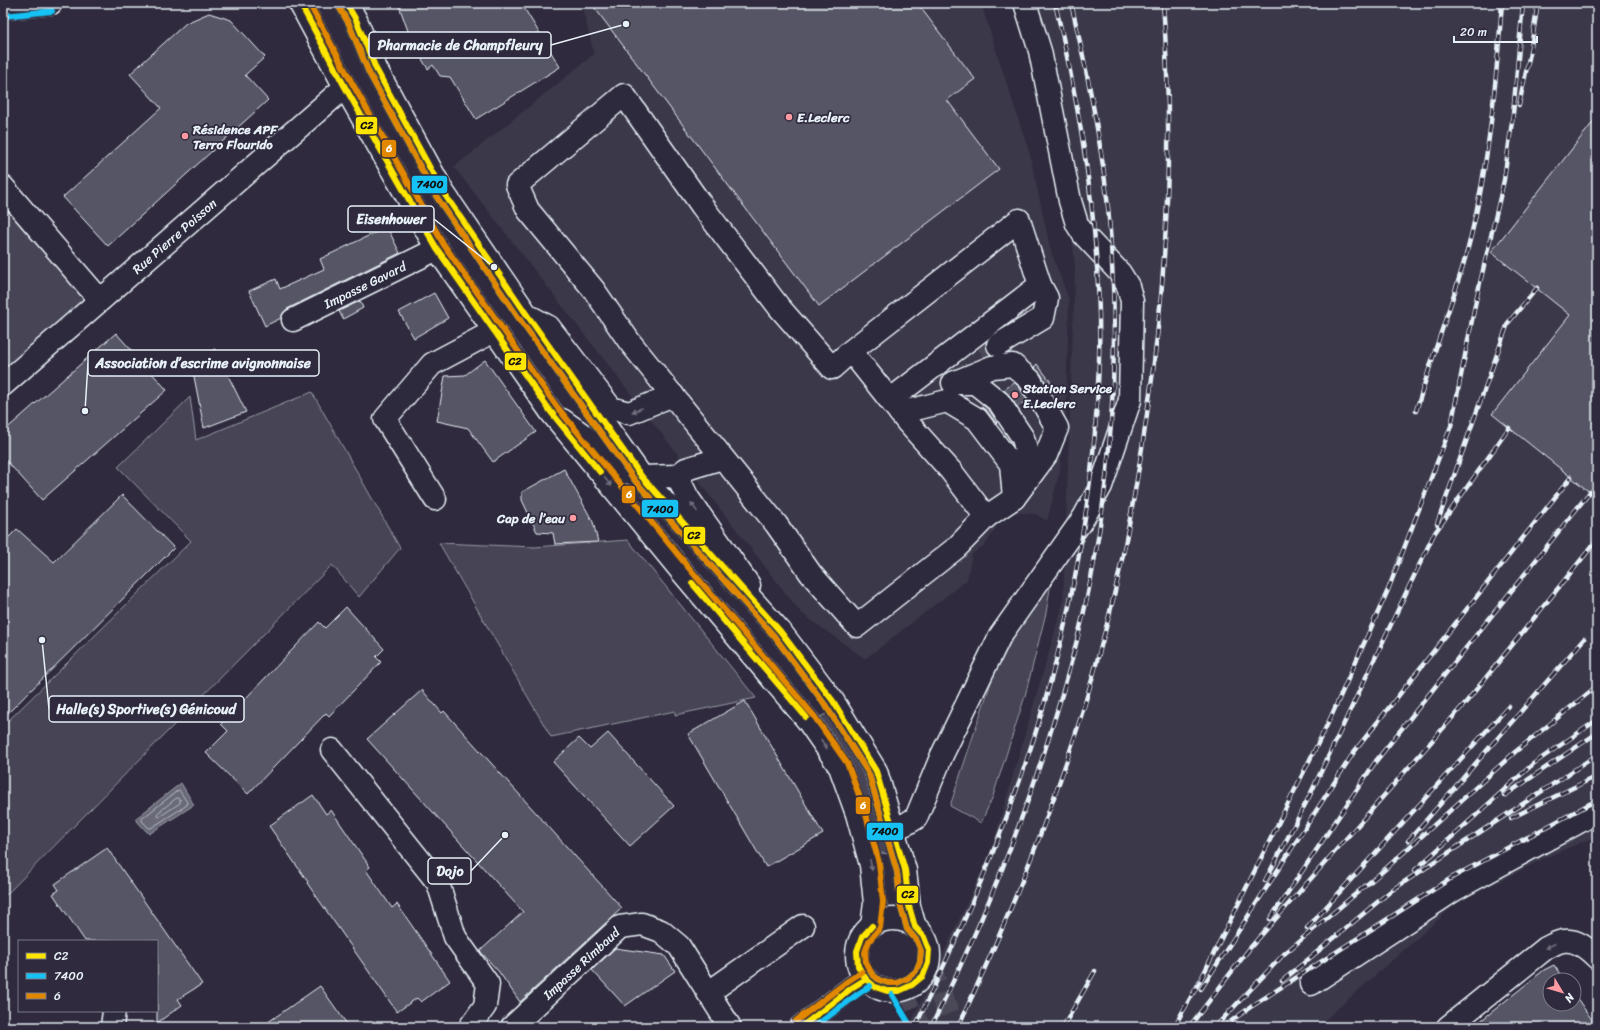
<svg xmlns="http://www.w3.org/2000/svg" width="1600" height="1030" font-family="Sriracha,sans-serif">
<style>
.built{fill:#3b3749}
.green{fill:#464455;stroke:#979aa6}
.water{fill:#696978;stroke:#9c9fab}
.lines{fill:none;stroke-linecap:round;stroke-linejoin:round}
.shore{stroke:#b5bbc5;stroke-width:1}
.building{fill:#575565;stroke:#e8f1f8}
.minor-tunnel{stroke:#4b4859;stroke-width:22;stroke-dasharray:22 11;stroke-linecap:butt}
.major-tunnel{stroke:#4b4859;stroke-width:22;stroke-dasharray:22 11;stroke-linecap:butt}
.minor-casing{stroke:#e8f1f8;stroke-width:25}
.major-casing{stroke:#e8f1f8;stroke-width:25}
.minor{stroke:#2f2a3d;stroke-width:22}
.major{stroke:#2f2a3d;stroke-width:22}
.rail-casing{stroke:#e8f1f8;stroke-width:4.5}
.rail{stroke:#2f2a3d;stroke-width:3;stroke-dasharray:9;stroke-linecap:butt}
.bus-1-casing{stroke:#2f2a3d;stroke-width:9}
.bus-2-casing{stroke:#2f2a3d;stroke-width:9}
.bus-3-casing{stroke:#2f2a3d;stroke-width:9}
.bus-1{stroke:#ffe600;stroke-width:6}
.bus-2{stroke:#16c1f3;stroke-width:6}
.bus-3{stroke:#e18800;stroke-width:6}
.oneway{fill:#70707e}
.poi-dot{fill:#ff9aa2;stroke:#2f2a3d;stroke-width:1.5}
.labels{text-anchor:middle;stroke-width:3.5;stroke-linejoin:round;paint-order:stroke}
.poi-label{font-size:13px;font-weight:bold;fill:#e8f1f8;stroke:#2f2a3d;text-anchor:start}
.street-label{font-size:13px;fill:#e8f1f8;stroke:#2f2a3d}
.leader{fill:none;stroke:#e8f1f8;stroke-width:1.5}
.callout-dot{fill:#e8f1f8;stroke:#2f2a3d;stroke-width:1.5}
.callout{fill:#2f2a3d;stroke:#e8f1f8;stroke-width:1.5}
.callout-label{font-size:14px;text-anchor:middle;font-weight:bold;fill:#e8f1f8}
.line-badge{stroke:#2f2a3d;stroke-width:1.5}
.badge-label{font-size:11px;text-anchor:middle;font-weight:bold;fill:#fff}
.pale-badge-label{font-size:11px;text-anchor:middle;font-weight:bold;fill:#111}
</style>
<rect width="100%" height="100%" fill="#2f2a3d"/>
<filter id="ink" filterUnits="userSpaceOnUse"><feTurbulence type="fractalNoise" baseFrequency=".025" numOctaves="2"/><feDisplacementMap in="SourceGraphic" scale="8" xChannelSelector="R" yChannelSelector="G"/><feConvolveMatrix kernelMatrix="1 2 1 2 8 2 1 2 1" color-interpolation-filters="sRGB"/></filter>
<g filter="url(#ink)">
<g class="built">
<path d="M581,3h400l49,152 21,96 18,49 -3,111 -6,60 -13,50 -12,-7 -29,-2 -20,32 -14,10 -5,26 -102,79 -64,-46 -347,-446 140,-113z"/>
<path d="M1030,3h567v833l-48,20 -92,47 -140,124h-408l82,-176 72,-248 12,-335 -20,-204z"/>
</g>
<g class="green">
<path d="M3,206l81,93 -81,74z"/>
<path d="M312,392l88,156 -41,49 -27,-32 -329,333v-172l188,-185 -73,-74 72,-70 6,43z"/>
<path d="M628,540l128,158 -81,17v-4l-124,26 -112,-194 96,4z"/>
<path d="M1052,576l-6,37 -21,83 -32,100 -12,27 -31,-17 42,-127 23,-46z"/>
<path d="M830,712l27,43 20,47 16,53 -17,-3 -6,-40 -22,-48 -28,-47z"/>
</g>
<path class="water" d="M181,783l13,22 -45,29 -14,-15z"/>
<g class="lines">
<g class="shore">
<path d="M179,790l8,12v3l-36,23h-2l-7,-7v-2z"/>
<path d="M177,798l3,1v4l-21,14 -2,-1v-2z"/>
</g>
</g>
<g class="building">
<path d="M398,3h123l39,64 -84,52 -26,-42 -10,-1 -7,-11 -5,4 -15,-24z"/>
<path d="M591,3h326l58,76 -28,21 52,69 -180,137z"/>
<path d="M209,13l22,7 34,37 -20,18 23,25 -160,146 -45,-49 98,-89 -31,-34 56,-51z"/>
<path d="M1597,117v381l-105,-84 78,-99 -79,-63z"/>
<path d="M387,227l13,26 -113,56 -4,4 -2,5 -16,8 -16,-35 27,-12 4,10 44,-20 -4,-10z"/>
<path d="M434,293l14,25 -34,20 -15,-26z"/>
<path d="M360,301l3,7 -20,11 -4,-8z"/>
<path d="M116,333l51,57 -125,110 -39,-43v-25z"/>
<path d="M215,349l31,63 -42,16 -13,-67z"/>
<path d="M485,360l51,72 -43,30 -25,-34 -31,-7 8,-45 20,-1z"/>
<path d="M1037,364l14,18 -4,3 -6,-11 -7,-7z"/>
<path d="M1014,382l6,6 7,12 -10,7 -8,-12 -5,-5z"/>
<path d="M983,405l7,6 7,11 -1,1 -9,-12 -6,-4z"/>
<path d="M564,469l29,53 5,20 -43,2 -2,-11 -16,-1 -15,-32v-8z"/>
<path d="M122,495l52,53 -171,170v-175l14,-14 37,33z"/>
<path d="M346,607l38,42 -8,8 5,5 -52,54 -3,-3 -78,81 -42,-41 22,-22 -7,-7 98,-102 6,6z"/>
<path d="M422,690l20,23 2,-2 178,197 -102,94 -21,-30 -19,-21 43,-39 -156,-173z"/>
<path d="M745,701l78,133 -57,33 -78,-133z"/>
<path d="M608,733l66,73 -44,40 -77,-84 26,-24 11,11z"/>
<path d="M313,795l13,19 5,-4 39,57 -4,3 26,38 5,-4 53,77 -29,21 -4,-4 -20,14 -90,-129 1,-1 -39,-56z"/>
<path d="M107,848l95,136 -24,15 4,6 -25,18v-82h-72l-32,-47 6,-4 -4,-6z"/>
<path d="M615,948l49,7 11,16 -50,35 -33,-36z"/>
<path d="M1554,965l10,15h-14v24h24v-10l23,33h-124l71,-57z"/>
<path d="M320,986l29,41h-88z"/>
</g>
<g class="lines">
<path class="minor-tunnel" d="M983,356l15,-11"/>
<g class="major-tunnel">
<path d="M928,963l26,64"/>
<path d="M899,991l21,36"/>
</g>
<g class="minor-casing">
<g id="minor">
<path d="M3,8l48,-5"/>
<path d="M3,187l97,113"/>
<path d="M527,315l22,12 62,81 18,5 44,-18"/>
<path id="s1" d="M293,320l144,-71"/>
<path d="M998,345l45,-27 4,-20 -7,-13"/>
<path d="M851,351l57,72 43,48 35,46 -30,31 -99,78 -46,-52 -35,-50 -147,-183 -35,-51 -66,-80 -11,-25 107,-90 78,111 77,101 53,61 19,-17 168,-131 21,65 -150,115"/>
<path d="M953,383l39,-16 21,-2 17,15 27,48 -11,27 -32,43"/>
<path d="M954,383h21l24,19 24,36 6,23 -9,21"/>
<path id="s2" d="M3,385l342,-298"/>
<path d="M900,413l47,-12 30,18 34,45 3,34 -28,19"/>
<path d="M562,420l21,15 32,33 27,9 35,-1"/>
<path d="M722,458l-36,11 -9,7 11,22 61,87"/>
<path d="M435,499l-50,-80 47,-55 62,-33"/>
<path d="M332,750l106,133 17,54 33,47 -3,22 -15,21"/>
<path d="M894,828l12,-4 10,-6 26,-63 58,-119 84,-119 17,-31 29,-86 2,-99 -4,-15 -8,-13 -36,-38 -7,-11 -7,-23 -30,-150 -15,-48"/>
<path d="M1311,984l143,-94 143,-78"/>
<path d="M708,993l95,-67"/>
<path d="M112,1027l2,-16"/>
<path id="s3" d="M512,1027l108,-100 22,-3 19,7 18,15 51,81"/>
<path d="M801,1027l52,-40 13,-8"/>
<path d="M1448,1027l98,-79c5,-2 12,-7 18,-7 13,-2 24,8 33,17"/>
</g>
</g>
<g class="major-casing">
<g id="major">
<path d="M300,3l45,84 92,162 114,163 132,161 125,148 32,46 17,47 14,51 4,38 -3,23"/>
<path d="M346,3l10,17 20,49 67,123 84,123 115,162 138,154 53,70 43,70 29,99 4,36 6,21"/>
<circle cx="893" cy="955" r="36"/>
</g>
</g>
<use href="#minor" class="minor"/>
<use href="#major" class="major"/>
<g class="rail-casing">
<g id="rail">
<path d="M1519,105l11,-52 8,-50"/>
<path d="M1416,411c9,-29 18,-58 28,-87 9,-27 19,-55 26,-84 19,-77 26,-157 32,-237"/>
<path d="M1437,524l71,-201 29,-35"/>
<path d="M1504,796l93,-63"/>
<path d="M1511,818l86,-42"/>
<path d="M1408,841l176,-202"/>
<path d="M1414,871l119,-107 64,-44"/>
<path d="M1265,881l44,-84 125,-263 75,-106"/>
<path d="M1270,919l106,-158 214,-269"/>
<path d="M1307,928l202,-222"/>
<path d="M1282,981l110,-91 205,-135"/>
<path d="M1201,989l153,-237 217,-275"/>
<path d="M915,1027c26,-54 51,-109 74,-165 65,-159 105,-329 110,-501 3,-121 -16,-241 -44,-358"/>
<path d="M931,1027c47,-94 87,-190 118,-290 18,-57 35,-116 45,-175 21,-117 25,-237 14,-355 -7,-69 -21,-137 -37,-204"/>
<path d="M958,1027c57,-122 108,-247 142,-377 21,-75 35,-152 46,-229 21,-138 28,-278 17,-418"/>
<path d="M1063,1027l32,-56"/>
<path d="M1174,1027l26,-46 130,-262 58,-129 63,-164 25,-126 28,-120 9,-66 10,-111"/>
<path d="M1189,1027l61,-79 217,-247 130,-161"/>
<path d="M1215,1027l69,-73 99,-83 132,-119 82,-66"/>
<path d="M1223,1027l29,-21 201,-129 144,-77"/>
</g>
</g>
<use href="#rail" class="rail"/>
<g class="bus-1-casing">
<g id="bus-1">
<path d="M300,3l45,84 92,162 114,163 49,60"/>
<path d="M346,3l10,17 20,49 67,123 84,123 115,162 138,154 53,70 43,70 29,99 4,36 6,21 9,10 5,13 -1,13 -5,13 -11,9 -13,6h-12l-12,-4 -9,-8 -8,-13 -1,-15 5,-14 10,-11"/>
<path d="M692,583l114,134"/>
<path d="M801,1027l52,-40 13,-8"/>
</g>
</g>
<g class="bus-2-casing">
<g id="bus-2">
<path d="M339,7l10,17 20,49 67,123 84,124 116,162 138,154 52,70 43,68 28,98 4,36 6,21 10,12 4,10 -1,10 -4,10 -8,7 -11,5h-9l-9,-3 -8,-7"/>
<path d="M4,16l48,-5"/>
<path d="M892,995l19,32"/>
<path d="M814,1027l44,-33 12,-8"/>
</g>
</g>
<g class="bus-3-casing">
<g id="bus-3">
<path d="M309,3l43,80 92,162 113,162 132,161 125,148 33,47 18,48 14,52 4,39 -3,26 -11,13 -4,11 1,11 6,11 7,6 9,3h9l11,-5 8,-7 4,-10 1,-10 -4,-10 -10,-12 -6,-21 -4,-36 -28,-98 -43,-68 -52,-70 -138,-154 -116,-162 -84,-124 -67,-123 -20,-49 -10,-17"/>
<path d="M796,1021l52,-40 14,-9"/>
</g>
</g>
<use href="#bus-1" class="bus-1"/>
<use href="#bus-2" class="bus-2"/>
<use href="#bus-3" class="bus-3"/>
</g>
<defs><path id="oneway-solid" d="M-6-.8H1V-3.2L6.5 0L1 3.2V.8H-6Z"/></defs>
<g class="oneway">
<use href="#oneway-solid" transform="translate(637 410) rotate(157)"/>
<use href="#oneway-solid" transform="translate(608 482) rotate(51)"/>
<use href="#oneway-solid" transform="translate(694 507) rotate(-125)"/>
<use href="#oneway-solid" transform="translate(824 744) rotate(56)"/>
<use href="#oneway-solid" transform="translate(871 865) rotate(79)"/>
<use href="#oneway-solid" transform="translate(1550 946) rotate(155)"/>
</g>
</g>
<g class="poi-dot">
<circle cx="789" cy="117" r="4"/>
<circle cx="185" cy="136" r="4"/>
<circle cx="1015" cy="395" r="4"/>
<circle cx="573" cy="518" r="4"/>
</g>
<g class="labels">
<g class="poi-label">
<text x="797" y="122">E.Leclerc</text>
<text x="193" y="134">Résidence APF<tspan x="193" dy="15">Terro Flourido</tspan></text>
<text x="1023" y="393">Station Service<tspan x="1023" dy="15">E.Leclerc</tspan></text>
<text x="565" y="523" text-anchor="end">Cap de l’eau</text>
</g>
<g class="street-label">
<text dy="5" stroke="none"><textPath href="#s2" startOffset="227">Rue Pierre Poisson</textPath></text>
<text dy="5" stroke="none"><textPath href="#s1" startOffset="80">Impasse Gavard</textPath></text>
<text dy="5" stroke="none"><textPath href="#s3" startOffset="94">Impasse Rimbaud</textPath></text>
</g>
</g>
<path class="leader" d="M626 24L551 45M494 267L434 219M85 411L88 363M42 640L49 709M505 835L471 871"/>
<g class="callout-dot">
<circle cx="626" cy="24" r="4"/>
<circle cx="494" cy="267" r="4"/>
<circle cx="85" cy="411" r="4"/>
<circle cx="42" cy="640" r="4"/>
<circle cx="505" cy="835" r="4"/>
</g>
<g class="callout">
<rect x="369" y="32" width="182" height="26" rx="4"/>
<rect x="348" y="206" width="86" height="26" rx="4"/>
<rect x="88" y="350" width="231" height="26" rx="4"/>
<rect x="49" y="696" width="195" height="26" rx="4"/>
<rect x="428" y="858" width="43" height="26" rx="4"/>
</g>
<g class="callout-label">
<text x="460" y="50">Pharmacie de Champfleury</text>
<text x="391" y="224">Eisenhower</text>
<text x="203" y="368">Association d’escrime avignonnaise</text>
<text x="146" y="714">Halle(s) Sportive(s) Génicoud</text>
<text x="450" y="876">Dojo</text>
</g>
<g class="line-badge">
<rect x="355" y="116" width="23" height="19" rx="4" fill="#ffe600"/>
<rect x="381" y="139" width="16" height="19" rx="4" fill="#e18800"/>
<rect x="411" y="175" width="37" height="19" rx="4" fill="#16c1f3"/>
<rect x="504" y="352" width="23" height="19" rx="4" fill="#ffe600"/>
<rect x="621" y="485" width="15" height="19" rx="4" fill="#e18800"/>
<rect x="641" y="499" width="38" height="19" rx="4" fill="#16c1f3"/>
<rect x="683" y="526" width="23" height="19" rx="4" fill="#ffe600"/>
<rect x="855" y="796" width="16" height="19" rx="4" fill="#e18800"/>
<rect x="866" y="822" width="38" height="19" rx="4" fill="#16c1f3"/>
<rect x="896" y="885" width="23" height="19" rx="4" fill="#ffe600"/>
</g>
<g class="badge-label">
<text x="389" y="152">6</text>
<text x="629" y="498">6</text>
<text x="863" y="809">6</text>
</g>
<g class="pale-badge-label">
<text x="367" y="129">C2</text>
<text x="430" y="188">7400</text>
<text x="515" y="365">C2</text>
<text x="660" y="513">7400</text>
<text x="694" y="539">C2</text>
<text x="885" y="835">7400</text>
<text x="908" y="898">C2</text>
</g>
<rect width="1600" height="1030" fill="none" stroke="#2f2a3d" stroke-width="16"/>
<rect x="8" y="8" width="1584" height="1014" fill="none" stroke="#e8f1f8" stroke-width="1.5" filter="url(#ink)"/>
<rect x="18" y="940" width="140" height="72" fill="#2f2a3d" stroke="#797a88"/>
<rect x="26" y="953" width="20" height="6" fill="#ffe600" stroke="#797a88"/>
<text x="54" y="960" font-size="12" fill="#e8f1f8">C2</text>
<rect x="26" y="973" width="20" height="6" fill="#16c1f3" stroke="#797a88"/>
<text x="54" y="980" font-size="12" fill="#e8f1f8">7400</text>
<rect x="26" y="993" width="20" height="6" fill="#e18800" stroke="#797a88"/>
<text x="54" y="1000" font-size="12" fill="#e8f1f8">6</text>
<g transform="translate(1562 992) rotate(128)"><circle r="19" fill="#2f2a3d" stroke="#797a88"/>
<path d="M0-3L7 15L0 10L-7 15Z" fill="#ff9aa2"/>
<text y="-6" font-size="11" font-weight="bold" text-anchor="middle" fill="#e8f1f8">N</text>
</g>
<path d="M1454 36v6h83v-6" fill="none" stroke="#e8f1f8" stroke-width="2"/>
<text x="1460" y="36" font-size="12" fill="#e8f1f8" stroke="#2f2a3d" stroke-width="3" paint-order="stroke">20 m</text>
</svg>
